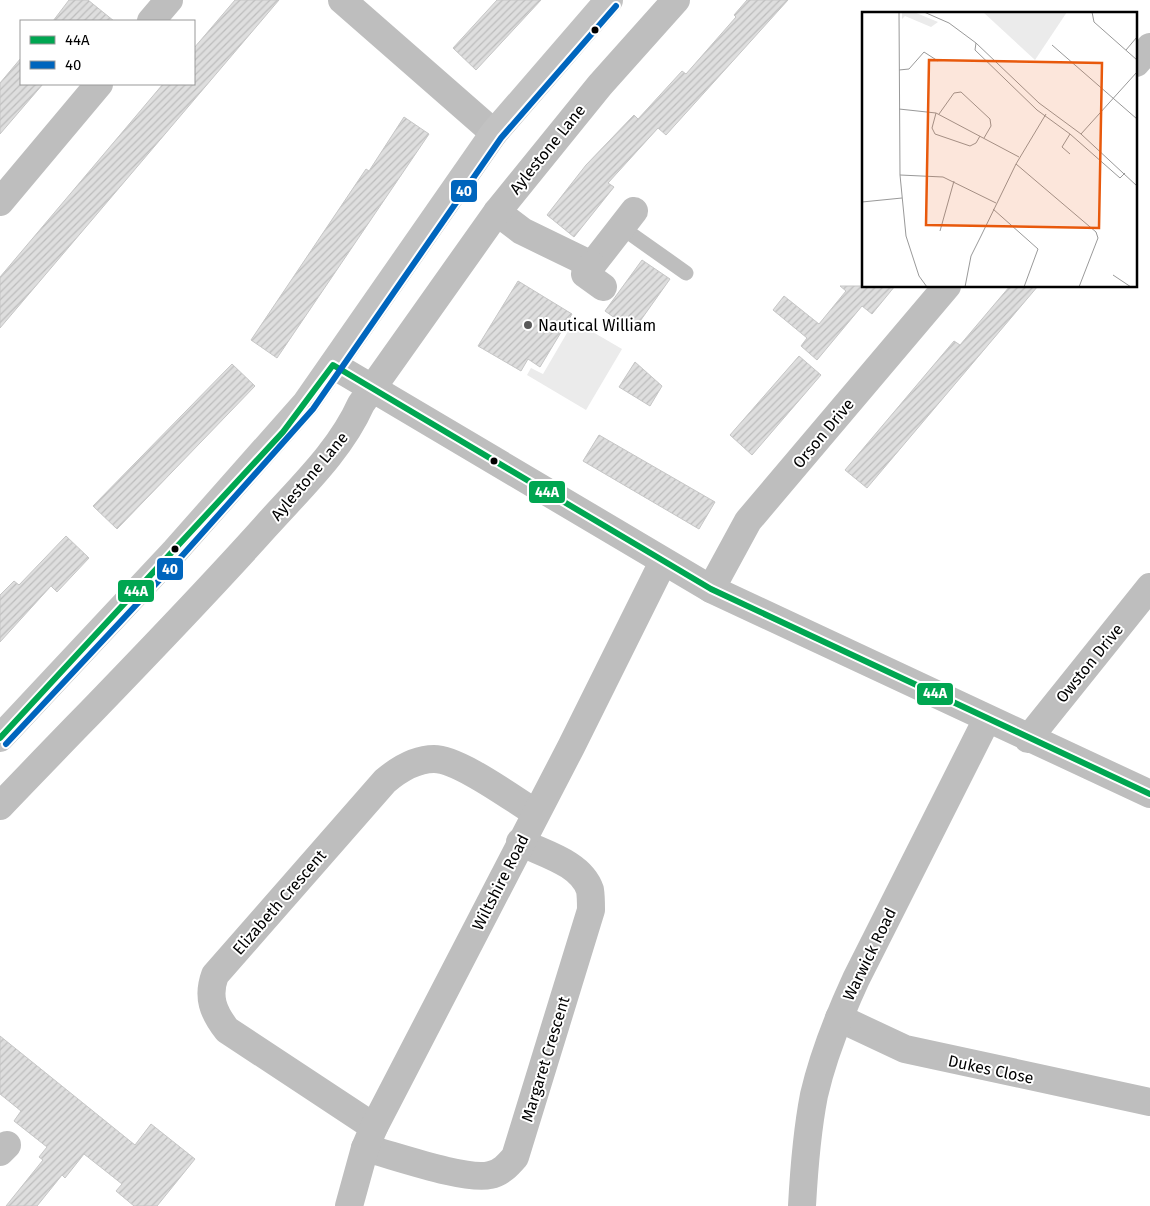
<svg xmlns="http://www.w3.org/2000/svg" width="1150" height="1206" font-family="'Fira Sans',sans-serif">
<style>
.park{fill:#ebebeb}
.building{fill:url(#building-hatch);stroke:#c6c6c6}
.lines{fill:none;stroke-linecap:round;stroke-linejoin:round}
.service{stroke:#bebebe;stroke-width:15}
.minor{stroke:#bebebe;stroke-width:28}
.secondary{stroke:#c2c2c2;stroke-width:28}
.bus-1-casing{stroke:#fff;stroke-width:10}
.bus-2-casing{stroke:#fff;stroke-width:10}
.bus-1{stroke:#00a651;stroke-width:6}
.bus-2{stroke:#0065bd;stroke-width:6}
.bus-dot{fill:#000;stroke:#fff;stroke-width:2}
.poi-dot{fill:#595959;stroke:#fff;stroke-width:2}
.labels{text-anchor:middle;stroke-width:4;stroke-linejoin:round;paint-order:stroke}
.street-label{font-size:16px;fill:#000;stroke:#fff}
.poi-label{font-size:16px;fill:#000;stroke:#fff;text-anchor:start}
.inset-road{fill:none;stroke:#999;stroke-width:1}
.view{fill:#e8590c;fill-opacity:0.15;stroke:#e8590c;stroke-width:2.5}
.inset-edge{fill:none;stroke:#000;stroke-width:2.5}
.line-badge{stroke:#fff;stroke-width:2}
.badge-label{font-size:14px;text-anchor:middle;font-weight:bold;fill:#fff}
</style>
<defs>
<pattern id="building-hatch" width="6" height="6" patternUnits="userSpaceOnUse" patternTransform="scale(1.25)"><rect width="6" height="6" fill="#dedede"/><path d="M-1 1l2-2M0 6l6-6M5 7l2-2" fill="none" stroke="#bdbdbd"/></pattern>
</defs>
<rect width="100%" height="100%" fill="#fff"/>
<path class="park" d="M574,321l48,28 -36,61 -59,-35 4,-7 12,6z"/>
<g class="building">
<path d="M69,0h19l26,21h-61z"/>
<path d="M235,0h44l-279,328v-51l163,-193h31v-36z"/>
<path d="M497,0h44l-65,70 -23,-22z"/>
<path d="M747,0h41l-122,135 -8,-7 -50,55 6,4 -40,50 -27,-22 39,-50 48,-50 4,4 44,-48 4,3 50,-57 -2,-2z"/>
<path d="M21,58v26h22l-43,50v-51z"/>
<path d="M404,117l25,17 -152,224 -26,-18 115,-171 3,2z"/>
<path d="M642,260l28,19 -37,52 -28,-20z"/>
<path d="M518,281l54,33 -32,53 -12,-8 -7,12 -43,-25z"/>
<path d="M840,286h55l-23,28 -10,-8 -45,54 -16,-14 6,-8 -34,-28 11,-14 35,28 27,-33z"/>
<path d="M1010,286h28l-171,202 -22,-18 109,-129 6,4z"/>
<path d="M799,356l22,19 -69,80 -22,-20z"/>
<path d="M635,362l27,24 -12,20 -31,-19z"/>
<path d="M232,364l23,22 -138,143 -24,-23z"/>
<path d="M599,435l116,67 -16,27 -116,-68z"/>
<path d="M66,536l23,22 -32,34 -6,-6 -51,56v-47l14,-14 5,4z"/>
<path d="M0,1036l135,109 16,-21 44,35 -38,47h-23l-18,-15 6,-7 -38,-30 -19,24 -3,-3 -25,31h-31l37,-46 -4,-3 8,-10 -33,-26 7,-10 -21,-17z"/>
</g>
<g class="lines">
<path class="service" d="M621,227l65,46"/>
<g class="minor">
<path d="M342,0l152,133"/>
<path d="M151,21l18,-21"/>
<path d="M1136,63l14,-16"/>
<path d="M0,202l99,-118"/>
<path d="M497,212l25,19 70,34 42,-54"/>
<path d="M592,265l-7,9 18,13"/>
<path d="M333,365l378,224 439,205"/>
<path d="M711,589l37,-68 199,-235"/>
<path d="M1028,739l122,-152"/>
<path d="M0,806c89,-93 180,-184 266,-280 34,-38 74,-75 95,-122l136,-192 103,-127 76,-85"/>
<path d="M839,1018l66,31 245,53"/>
<path d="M374,1127l-147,-97c-14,-18 -20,-33 -12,-55l170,-194c13,-11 31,-22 49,-22 25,0 79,40 102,54"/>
<path d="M365,1148c28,7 101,33 125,27 11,-2 18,-10 25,-18l76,-247c0,-6 0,-14 -1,-20 -9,-27 -46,-36 -70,-48"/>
<path d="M0,1152l7,-7"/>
<path d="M349,1206l16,-58 9,-21 197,-380 92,-185"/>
<path d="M802,1206c2,-37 5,-75 12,-111 9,-39 25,-79 42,-116l131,-260"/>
</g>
<path class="secondary" d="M0,738l175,-187 131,-148 188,-270 115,-133"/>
<g class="bus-1-casing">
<path id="bus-1" d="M0,738l283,-306 50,-67 378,224 439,205"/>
</g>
<g class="bus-2-casing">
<path id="bus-2" d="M6,744l175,-187 132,-148 188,-271 115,-132"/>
</g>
<use href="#bus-1" class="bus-1"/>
<use href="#bus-2" class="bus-2"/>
</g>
<g class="bus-dot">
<circle cx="595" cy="30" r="4.5"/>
<circle cx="494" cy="461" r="4.5"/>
<circle cx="175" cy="549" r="4.5"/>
</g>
<circle class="poi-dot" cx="528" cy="325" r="5"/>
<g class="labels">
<g class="street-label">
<text transform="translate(547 149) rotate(-51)" y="6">Aylestone Lane</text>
<text transform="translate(823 433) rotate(-50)" y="6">Orson Drive</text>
<text transform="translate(309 476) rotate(-50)" y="6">Aylestone Lane</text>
<text transform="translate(1089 663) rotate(-51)" y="6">Owston Drive</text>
<text transform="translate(500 882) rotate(-63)" y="6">Wiltshire Road</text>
<text transform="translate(279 902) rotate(-49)" y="6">Elizabeth Crescent</text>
<text transform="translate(869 954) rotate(-64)" y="6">Warwick Road</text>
<text transform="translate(545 1059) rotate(-73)" y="6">Margaret Crescent</text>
<text transform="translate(991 1069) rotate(12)" y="6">Dukes Close</text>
</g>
<g class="poi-label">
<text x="538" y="331">Nautical William</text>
</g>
</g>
<g transform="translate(862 12)">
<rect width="275" height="275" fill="#fff"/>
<path d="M40,0h12l24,10 -7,5 -26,-11 -3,3z" fill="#ebebeb"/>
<path d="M121,0h84l-32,48z" fill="#ebebeb"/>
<path class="inset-road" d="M37,0l1,163 6,61 13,40 8,11M62,0l25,11 27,20 63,60 42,31 56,52M230,0l2,10 43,38M114,31l-1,7 62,60 33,24 50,44 5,-5M190,33l85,74M264,38l11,-13M37,58l10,-1 15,-17 14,9M37,97l37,4 83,44M74,101l-4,15 3,6 35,12 6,-3 4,-7M77,102l15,-21 7,-1 29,27 1,7 -7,12M219,122l56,-62M208,142l-8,-7 8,-13M154,152l80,68 2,6 -19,49M38,163l43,2 53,26M0,190l40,-4M131,197l45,40 -14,38M78,219l14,-50M251,263l18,12M103,275l6,-31 10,-20 35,-72 30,-50"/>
<path class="view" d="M67,48l173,3 -3,165 -173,-3z"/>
<rect width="275" height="275" class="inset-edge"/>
</g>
<g class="line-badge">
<rect x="450" y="179" width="28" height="24" rx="5" fill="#0065bd"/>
<rect x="528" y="480" width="38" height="24" rx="5" fill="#00a651"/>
<rect x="156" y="557" width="28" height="24" rx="5" fill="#0065bd"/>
<rect x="117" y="579" width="38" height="24" rx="5" fill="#00a651"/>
<rect x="916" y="682" width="38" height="24" rx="5" fill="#00a651"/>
</g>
<g class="badge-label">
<text x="464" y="196">40</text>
<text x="547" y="497">44A</text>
<text x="170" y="574">40</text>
<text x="136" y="596">44A</text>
<text x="935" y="698">44A</text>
</g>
<rect x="20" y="20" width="175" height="65" fill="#ffffff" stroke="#999999"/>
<rect x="30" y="36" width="25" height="8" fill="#00a651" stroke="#999999"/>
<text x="65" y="45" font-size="15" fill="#000000">44A</text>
<rect x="30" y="61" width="25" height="8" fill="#0065bd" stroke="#999999"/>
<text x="65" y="70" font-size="15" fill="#000000">40</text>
</svg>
